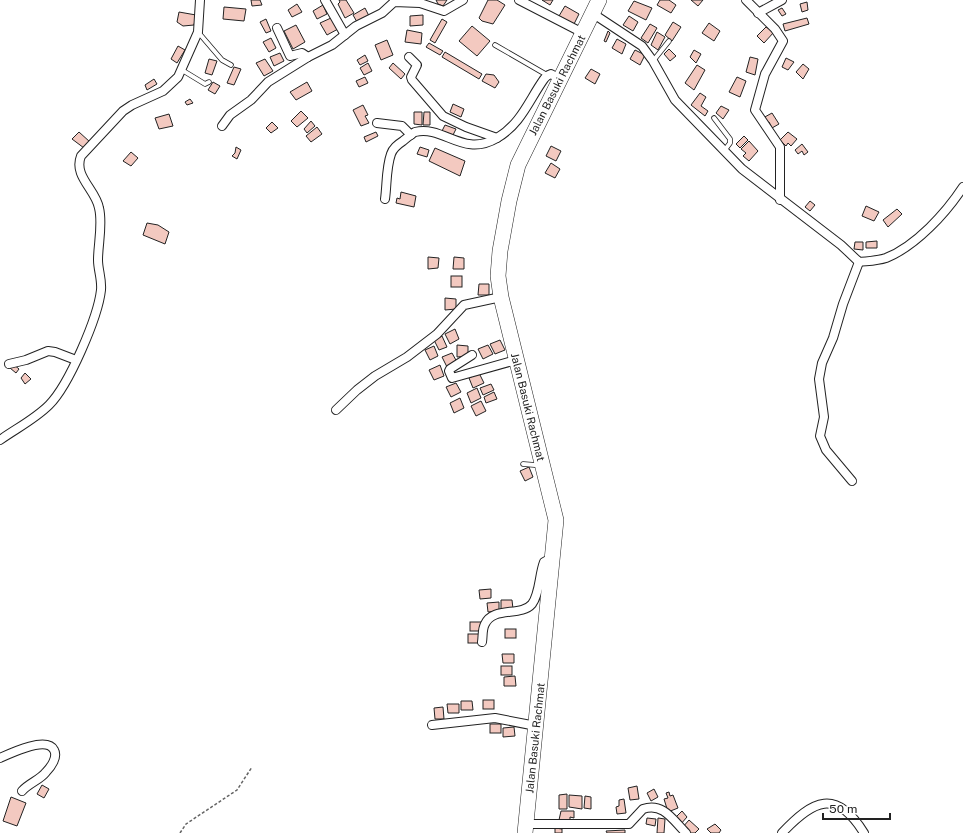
<svg xmlns="http://www.w3.org/2000/svg" width="963" height="833" font-family="'Public Sans',sans-serif">
<style>
.building{fill:#f3c9c0;stroke:#222}
.lines{fill:none;stroke-linecap:round;stroke-linejoin:round}
.lane-casing{stroke:#222;stroke-width:5.5}
.street-casing{stroke:#222;stroke-width:10}
.highway-casing{stroke:#222;stroke-width:16}
.path{stroke:#646464;stroke-width:1.5;stroke-dasharray:3 2;stroke-linecap:butt}
.lane{stroke:#fff;stroke-width:4}
.street{stroke:#fff;stroke-width:8}
.highway{stroke:#fff;stroke-width:15}
.labels{text-anchor:middle;stroke-width:3;stroke-linejoin:round;paint-order:stroke}
.street-label{font-size:11px;fill:#222;stroke:#fff}
</style>
<rect width="100%" height="100%" fill="#fff"/>
<g class="building">
<path d="M251,0h9l2,5 -10,1z"/>
<path d="M339,0h7l8,13 -9,5 -7,-14 2,-2z"/>
<path d="M436,0h11l-4,6 -5,-2z"/>
<path d="M488,0h9l8,5 -12,19 -11,-3 -3,-3z"/>
<path d="M542,0h11l-3,5z"/>
<path d="M660,0h9l7,5 -5,8 -14,-8z"/>
<path d="M691,0h12l-5,6z"/>
<path d="M634,1l18,7 -6,12 -18,-9z"/>
<path d="M807,2l1,8 -6,2 -2,-8z"/>
<path d="M297,4l5,8 -10,5 -4,-7z"/>
<path d="M323,5l4,9 -10,5 -4,-8z"/>
<path d="M565,6l14,8 -5,10 -15,-8z"/>
<path d="M224,7l22,2 -2,12 -21,-2z"/>
<path d="M365,8l4,8 -12,6 -4,-7z"/>
<path d="M782,8l4,6 -4,2 -4,-6z"/>
<path d="M179,12l17,3 -2,10 -11,1 -6,-4z"/>
<path d="M423,15v10l-13,1v-10z"/>
<path d="M629,16l9,6 -5,9 -10,-6z"/>
<path d="M331,18l7,11 -11,6 -7,-12z"/>
<path d="M807,18l2,6 -24,7 -2,-7z"/>
<path d="M266,19l5,12 -5,2 -6,-11z"/>
<path d="M442,19l5,3 -12,21 -5,-3z"/>
<path d="M673,22l8,5 -9,14 -7,-6z"/>
<path d="M709,23l11,8 -6,10 -12,-8z"/>
<path d="M650,24l7,4 -9,15 -7,-5z"/>
<path d="M296,25l9,17 -12,7 -9,-18z"/>
<path d="M472,26l18,15 -13,15 -18,-15z"/>
<path d="M766,27l8,5 -10,11 -7,-7z"/>
<path d="M407,30l15,3 -1,11 -16,-2z"/>
<path d="M608,31l2,2 -4,9 -2,-1z"/>
<path d="M657,32l8,5 -7,13 -7,-5z"/>
<path d="M271,38l5,10 -7,4 -6,-10z"/>
<path d="M617,39l9,5 -4,10 -10,-6z"/>
<path d="M387,40l6,15 -12,5 -6,-15z"/>
<path d="M429,43l14,8 -3,4 -14,-8z"/>
<path d="M178,46l7,4 -8,13 -6,-4z"/>
<path d="M669,49l7,7 -6,5 -6,-7z"/>
<path d="M635,50l10,5 -5,10 -10,-6z"/>
<path d="M694,50l7,4 -5,9 -6,-6z"/>
<path d="M445,52l37,22 -3,5 -37,-22z"/>
<path d="M280,53l4,8 -10,5 -4,-9z"/>
<path d="M365,55l3,6 -8,4 -3,-5z"/>
<path d="M750,57l8,2 -3,16 -9,-3z"/>
<path d="M786,58l8,4 -6,8 -6,-3z"/>
<path d="M209,59l8,2 -5,14 -7,-2z"/>
<path d="M265,59l8,12 -9,5 -8,-13z"/>
<path d="M368,63l4,8 -8,4 -4,-7z"/>
<path d="M393,63l12,11 -4,5 -12,-11z"/>
<path d="M803,64l6,5 -6,10 -7,-7z"/>
<path d="M697,65l8,5 -11,20 -9,-7z"/>
<path d="M234,67l7,2 -7,16 -7,-2z"/>
<path d="M591,69l9,5 -5,10 -10,-6z"/>
<path d="M486,74l8,1 5,7 -4,6 -13,-7z"/>
<path d="M365,77l3,6 -9,4 -3,-6z"/>
<path d="M737,77l9,4 -6,16 -11,-5z"/>
<path d="M154,79l3,5 -10,6 -2,-5z"/>
<path d="M213,82l7,4 -5,8 -7,-4z"/>
<path d="M307,82l5,9 -16,9 -6,-8z"/>
<path d="M700,93l6,4 -5,9 7,5 -3,5 -14,-11z"/>
<path d="M190,99l3,4 -6,2 -2,-3z"/>
<path d="M453,104l11,5 -3,8 -11,-5z"/>
<path d="M363,105l5,10 -3,1 4,7 -8,3 -8,-16z"/>
<path d="M721,106l8,4 -6,9 -7,-6z"/>
<path d="M301,111l7,7 -11,9 -6,-6z"/>
<path d="M414,112h8v13l-8,-1z"/>
<path d="M424,112h6v13h-7z"/>
<path d="M772,113l7,11 -7,4 -3,-6 -3,1 -3,-5z"/>
<path d="M169,114l4,12 -14,3 -4,-11z"/>
<path d="M311,121l4,5 -8,7 -3,-4z"/>
<path d="M272,122l6,6 -7,5 -5,-5z"/>
<path d="M445,125l11,4 -3,6 -11,-4z"/>
<path d="M317,127l5,7 -11,8 -5,-6z"/>
<path d="M79,132l11,10 -6,6 -12,-9z"/>
<path d="M376,132l2,4 -12,6 -2,-5z"/>
<path d="M788,132l9,7 -6,7 -3,-3 -2,3 -6,-6z"/>
<path d="M744,136l4,4 -8,8 -4,-4z"/>
<path d="M749,141l9,10 -9,10 -6,-5 3,-3 -5,-4z"/>
<path d="M802,144l6,8 -4,3 -2,-4 -4,3 -3,-4z"/>
<path d="M551,146l10,5 -5,10 -10,-5z"/>
<path d="M236,147l5,3 -4,9 -5,-3 3,-3z"/>
<path d="M420,147l9,3 -2,7 -10,-3z"/>
<path d="M435,148l30,13 -5,15 -31,-15z"/>
<path d="M131,152l7,6 -7,8 -8,-5z"/>
<path d="M551,163l9,6 -5,9 -10,-5z"/>
<path d="M401,192l15,4 -2,11 -18,-4 1,-5 3,1z"/>
<path d="M810,201l5,4 -5,6 -5,-4z"/>
<path d="M866,206l13,6 -5,9 -12,-5z"/>
<path d="M897,209l5,5 -14,13 -5,-7z"/>
<path d="M147,223l11,2 11,7 -4,12 -22,-9z"/>
<path d="M877,241v7h-11v-6z"/>
<path d="M855,242h8v8l-9,-1z"/>
<path d="M428,257l11,1 -1,10 -10,1z"/>
<path d="M454,257l10,1v11h-11z"/>
<rect x="451" y="276" width="11" height="11"/>
<path d="M479,284h10v11h-11z"/>
<path d="M445,298l11,1v10l-11,1z"/>
<path d="M455,329l4,10 -9,5 -5,-10z"/>
<path d="M442,336l5,11 -8,3 -5,-10z"/>
<path d="M500,340l5,10 -10,4 -5,-10z"/>
<path d="M457,345l11,1v10l-11,1z"/>
<path d="M488,345l5,9 -10,5 -5,-10z"/>
<path d="M434,346l4,10 -8,4 -5,-10z"/>
<path d="M452,353l5,9 -10,5 -5,-10z"/>
<path d="M13,364l6,5 -3,4 -6,-5z"/>
<path d="M440,365l4,11 -10,4 -5,-10z"/>
<path d="M25,373l6,6 -6,5 -4,-6z"/>
<path d="M479,373l5,10 -11,5 -4,-10z"/>
<path d="M456,383l5,9 -10,5 -5,-10z"/>
<path d="M491,384l3,6 -11,5 -3,-7z"/>
<path d="M477,388l4,10 -10,5 -4,-10z"/>
<path d="M494,392l3,7 -11,4 -2,-6z"/>
<path d="M460,398l4,10 -10,5 -4,-10z"/>
<path d="M481,401l5,10 -10,5 -5,-10z"/>
<path d="M529,467l4,10 -8,4 -5,-10z"/>
<path d="M491,589v9l-11,1 -1,-9z"/>
<path d="M501,600h11l1,9h-12z"/>
<path d="M499,602v9l-11,1 -1,-9z"/>
<rect x="470" y="622" width="11" height="9"/>
<rect x="505" y="629" width="11" height="9"/>
<rect x="468" y="634" width="11" height="9"/>
<path d="M502,654h12v9h-11z"/>
<rect x="501" y="666" width="11" height="9"/>
<path d="M515,676l1,10h-12v-9z"/>
<rect x="483" y="700" width="11" height="9"/>
<path d="M461,701h11l1,9h-12z"/>
<path d="M447,704h12v9h-11z"/>
<path d="M443,707l1,12h-9l-1,-11z"/>
<rect x="490" y="724" width="11" height="9"/>
<path d="M514,727l1,9 -12,1v-9z"/>
<path d="M42,785l7,4 -5,9 -7,-4z"/>
<path d="M637,786l2,13 -9,1 -2,-12z"/>
<path d="M654,789l4,8 -7,4 -4,-8z"/>
<path d="M669,792l1,4 3,-1 5,13 -10,4 -4,-13 4,-1 -2,-5z"/>
<path d="M567,794v15h-8v-14z"/>
<path d="M569,795l13,1v13l-13,-2z"/>
<path d="M585,796l6,1v12l-7,-1z"/>
<path d="M11,797l15,6 -9,23 -14,-5z"/>
<path d="M624,799l2,14 -9,1 -1,-7 3,-1v-6z"/>
<path d="M561,811h13v7l-4,-1v5l-11,-2z"/>
<path d="M682,811l5,6 -7,8 -6,-6z"/>
<path d="M647,818l9,1 -1,7 -9,-2z"/>
<path d="M658,818l7,1 -1,14h-7z"/>
<path d="M689,820l10,9 -4,4h-8l-5,-5z"/>
<path d="M715,824l6,6 -2,3h-8l-4,-4z"/>
<path d="M555,828l7,1v4h-7z"/>
<path d="M625,830v3h-18l-1,-2z"/>
</g>
<g class="lines">
<g class="lane-casing">
<g id="lane">
<path d="M198,32l24,28 9,5"/>
<path d="M495,45l52,30"/>
<path d="M653,61l16,-20"/>
<path d="M182,70l23,14 4,-2"/>
<path d="M714,118l16,21v4l-6,8"/>
<path d="M523,464l12,1 3,-2"/>
</g>
</g>
<g class="street-casing">
<g id="street">
<path d="M325,0l20,35"/>
<path d="M519,0l64,33"/>
<path d="M746,0l29,29 8,12 -18,33 -10,36 25,37v53"/>
<path d="M592,13l50,33 11,15 22,39 67,69 99,76 18,17c9,-1 18,-1 27,-4 30,-12 60,-45 77,-71"/>
<path d="M758,13l24,-13"/>
<path d="M277,28l13,28 12,-3 6,4"/>
<path d="M409,57l8,8 -6,12 1,3 31,36 23,11 31,11"/>
<path d="M377,123l25,3 9,9"/>
<path d="M222,126l8,-11 21,-15 17,-18 40,-25 24,-12 24,-19 26,-13 12,-11 26,1 24,8 19,-11"/>
<path d="M385,199c2,-14 1,-31 6,-45 2,-6 6,-9 12,-13 4,-3 8,-7 12,-9 29,-7 48,26 82,6 24,-14 32,-38 47,-59 2,-3 4,-4 7,-5l9,5"/>
<path d="M472,355l-22,14 -1,2 3,7 64,-18"/>
<path d="M9,364l17,-4 22,-9 7,1 21,8"/>
<path d="M336,410l21,-20 18,-14 32,-19 30,-23 27,-29 37,-8"/>
<path d="M0,440c17,-12 35,-21 49,-35 20,-20 49,-88 52,-115 1,-11 -3,-20 -3,-30 0,-16 5,-36 1,-52 -3,-18 -26,-32 -18,-52l42,-45 9,-6 31,-14 15,-14 20,-45 2,-32"/>
<path d="M852,481l-26,-31 -6,-14 4,-19 -5,-38 3,-16 11,-25 10,-34 16,-42"/>
<path d="M482,642c1,-6 0,-13 3,-18 8,-18 36,-7 47,-20 8,-11 7,-29 12,-42l9,-5"/>
<path d="M432,725l63,-7 41,8"/>
<path d="M0,758c11,-5 47,-22 54,-8 4,7 -3,17 -8,22 -6,8 -17,11 -24,19"/>
<path d="M526,824h103l14,-15c20,-7 30,11 43,24"/>
<path d="M782,833c31,-33 54,-45 82,0"/>
</g>
</g>
<g class="highway-casing">
<path id="highway" d="M525,833l31,-313 -55,-223 -3,-21 2,-25 9,-50 9,-36 81,-165"/>
</g>
<path class="path" d="M180,833l6,-9 51,-34 15,-23"/>
<use href="#lane" class="lane"/>
<use href="#street" class="street"/>
<use href="#highway" class="highway"/>
</g>
<g class="labels">
<g class="street-label">
<text transform="translate(557 85) rotate(-63)" y="4">Jalan Basuki Rachmat</text>
<text transform="translate(528 407) rotate(76)" y="4">Jalan Basuki Rachmat</text>
<text transform="translate(535 738) rotate(-84)" y="4">Jalan Basuki Rachmat</text>
</g>
</g>
<path d="M823 813v6h67v-6" fill="none" stroke="#222222" stroke-width="2"/>
<text x="829" y="813" font-size="12" fill="#222222" stroke="#ffffff" stroke-width="3" paint-order="stroke">50 m</text>
</svg>
